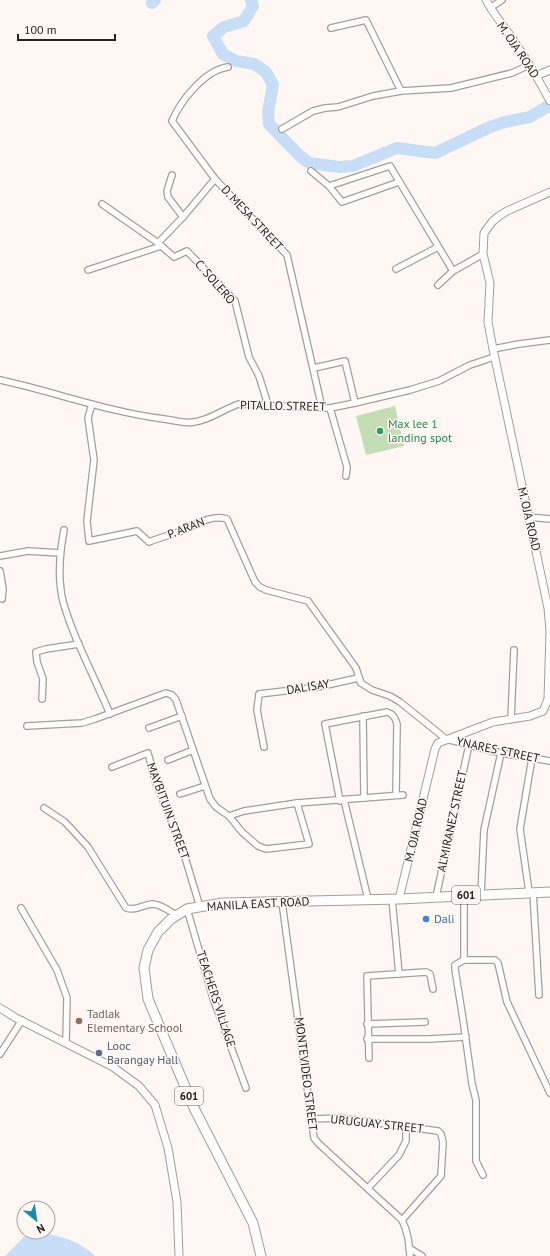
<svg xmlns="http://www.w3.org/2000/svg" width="550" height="1256" font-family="'PT Sans',sans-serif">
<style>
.green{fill:#c5ddb4}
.water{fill:#c7def6}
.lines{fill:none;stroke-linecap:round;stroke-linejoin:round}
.river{stroke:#c7def6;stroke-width:12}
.minor-casing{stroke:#a79d98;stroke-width:8}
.tertiary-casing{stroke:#a79d98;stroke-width:9}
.primary-casing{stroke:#a79d98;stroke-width:11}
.minor{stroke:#fff;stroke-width:5.5}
.tertiary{stroke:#fff;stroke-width:7}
.primary{stroke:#fff;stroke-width:9}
.leisure-dot{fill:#2e9e5b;stroke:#fef7f3;stroke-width:1.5}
.shop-dot{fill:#3f7fe0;stroke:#fef7f3;stroke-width:1.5}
.education-dot{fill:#8d6e63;stroke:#fef7f3;stroke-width:1.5}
.service-dot{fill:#5c6f8a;stroke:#fef7f3;stroke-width:1.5}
.labels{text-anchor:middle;stroke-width:3;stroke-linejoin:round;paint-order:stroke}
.shield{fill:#fef7f3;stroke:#686360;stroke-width:1}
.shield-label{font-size:11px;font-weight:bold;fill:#272321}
.street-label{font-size:12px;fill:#272321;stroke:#fef7f3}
.leisure-label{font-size:12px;fill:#27864d;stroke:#fef7f3;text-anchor:start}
.shop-label{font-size:12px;fill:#366cbe;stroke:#fef7f3;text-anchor:start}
.education-label{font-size:12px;fill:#785e54;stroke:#fef7f3;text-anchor:start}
.service-label{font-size:12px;fill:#4e5e75;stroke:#fef7f3;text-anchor:start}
</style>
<rect width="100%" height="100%" fill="#fef7f3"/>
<path class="green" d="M395,406l9,40 -38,9 -10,-39z"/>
<path class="water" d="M32,1233c22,0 47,7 63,23h-90l19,-19z"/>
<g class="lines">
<g class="river">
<path d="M251,0l2,6 -9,15 -20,6 -11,9 10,18 13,7 18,3 12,8 7,13 -5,27 1,12 30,31 10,8 30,4 14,-1 44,-18 38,5 55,-26 15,-5 25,-5 20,-12"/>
<path d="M152,3l3,-3"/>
</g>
<g class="minor-casing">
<g id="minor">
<path d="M490,8l12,-8"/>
<path d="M331,28l35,-8 35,71"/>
<path d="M228,67c-23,3 -47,33 -56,54l43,58 72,76 35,153"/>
<path d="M282,129l31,-18 12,-3 13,-1 35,-11 28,-5 50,-3 61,-15 17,-8"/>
<path d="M311,171l18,15 13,16 57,-20"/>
<path d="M172,175l-5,16 1,6 15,20 -25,26 16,14 13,-6 48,50 14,56 10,19 9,29"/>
<path d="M329,186l61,-20 63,105"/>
<path d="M102,204l56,39"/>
<path d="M183,217l32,-38"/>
<path d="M396,269l42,-22"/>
<path d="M88,270l73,-24"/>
<path d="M438,285l15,-14 30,-17"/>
<path d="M493,349l26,-5 31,-4"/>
<path d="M314,368l31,-7 10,42"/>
<path d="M0,380c55,12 108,32 164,39 9,1 21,5 30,3 17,-2 29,-13 45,-18l83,4h8l25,-5 55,-13 29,-9 31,-16 24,-8"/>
<path d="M92,404l-4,14 6,42 -7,61 2,20 48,-10 12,11c10,-4 20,-7 30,-10 15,-6 31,-18 48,-13l28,63 5,5 6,3 42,11 48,67 5,15"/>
<path d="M330,408l17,59 -1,9"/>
<path d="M528,517l22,2"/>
<path d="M64,530c-4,21 -6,41 -3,61 2,16 9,32 15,47 11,26 23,50 34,76"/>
<path d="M0,556l28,-5 32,2"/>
<path d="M0,571l3,18 -1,10"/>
<path d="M42,699l1,-20 -6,-17 -1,-10 10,-3 33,-5"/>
<path d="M363,716l1,82"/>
<path d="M511,719l3,-69"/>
<path d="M27,726l55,-3 13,-4 71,-26 6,2 4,5 34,99 6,8 13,9 13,16 16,14 8,3 43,-5 -12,-41"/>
<path d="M149,728l33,-12"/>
<path d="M264,747l-7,-37 2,-16 59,-7 40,-9 3,5 11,7 18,6 10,6 46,37 55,14 49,8"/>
<path d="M168,760l25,-10"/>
<path d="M112,767l36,-14 8,30 25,61 19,63"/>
<path d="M180,794l25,-8"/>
<path d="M344,800l24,99"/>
<path d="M340,801l-15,-77 62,-12c6,2 8,5 10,12l-1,71"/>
<path d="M44,808l21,14 23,25 38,61c11,3 16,-3 26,-4 9,0 17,7 24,11"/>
<path d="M229,816l15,-5 53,-8 106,-8"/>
<path d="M529,892l-9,-63 12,-71"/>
<path d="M533,892l6,103"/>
<path d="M481,894l3,-64 17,-77"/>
<path d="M464,895v65l-9,5v4l9,57 8,58 4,16v61l7,14"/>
<path d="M436,897l33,-152"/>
<path d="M392,899l7,75"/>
<path d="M282,902l32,236 4,5 84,77c6,12 7,23 8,36"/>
<path d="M21,908l36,62 10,28 -1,44"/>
<path d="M187,909l26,89 33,90"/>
<path d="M464,960h31l3,3 9,39 43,91"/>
<path d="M367,1024l58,-2"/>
<path d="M367,1039h62l37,-2"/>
<path d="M0,1054l22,-34"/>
<path d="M369,1058l-2,-82 59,-4 4,2 3,15"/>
<path d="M312,1119l28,-1 98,13 3,3 2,8 -2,34 -39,44"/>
<path d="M368,1188l31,-33 7,-14v-14"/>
<path d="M409,1248l13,8"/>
</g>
</g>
<g class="tertiary-casing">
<g id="tertiary">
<path d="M486,0c8,15 19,27 28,41 13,19 25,39 36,60"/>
<path d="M536,76l14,-6"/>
<path d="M399,899l36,-150 3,-6 55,-21 37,-6 13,-5 5,-12 2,-68 -2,-23 -55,-259 -5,-27 2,-39 -7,-29 1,-21 8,-11 7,-6 8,-5 43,-19"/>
<path d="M0,1008l16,10 97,49 26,19 16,19 13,43 9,54 2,54"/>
</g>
</g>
<g class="primary-casing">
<path id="primary" d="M261,1256l-8,-33 -58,-113 -47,-111 -4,-31 4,-18 10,-18 13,-13 16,-10 36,-6 176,-4 151,-7"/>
</g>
<use href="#minor" class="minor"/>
<use href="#tertiary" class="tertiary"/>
<use href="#primary" class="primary"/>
</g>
<circle class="leisure-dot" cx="380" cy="431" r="4"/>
<circle class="shop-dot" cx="426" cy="919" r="4"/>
<circle class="education-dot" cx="79" cy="1021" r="4"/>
<circle class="service-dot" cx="99" cy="1053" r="4"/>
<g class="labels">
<g class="shield">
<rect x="452" y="886" width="28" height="18" rx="3"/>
<rect x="175" y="1087" width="28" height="18" rx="3"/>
</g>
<g class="shield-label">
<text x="466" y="899">601</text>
<text x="189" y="1100">601</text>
</g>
<g class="street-label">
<text transform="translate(518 50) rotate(56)" y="4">M. OJA ROAD</text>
<text transform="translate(252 218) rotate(47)" y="4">D. MESA STREET</text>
<text transform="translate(215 282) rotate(49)" y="4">C. SOLERO</text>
<text transform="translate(283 406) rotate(1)" y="4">PITALLO STREET</text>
<text transform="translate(529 519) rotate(77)" y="4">M. OJA ROAD</text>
<text transform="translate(186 528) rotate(-21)" y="4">P. ARAN</text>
<text transform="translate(308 687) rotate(-9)" y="4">DALISAY</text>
<text transform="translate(498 750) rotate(12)" y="4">YNARES STREET</text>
<text transform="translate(168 811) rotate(70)" y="4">MAYBITUIN STREET</text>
<text transform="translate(452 821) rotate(-78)" y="4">ALMIRANEZ STREET</text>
<text transform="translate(416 830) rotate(-77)" y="4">M. OJA ROAD</text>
<text transform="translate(258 904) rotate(-3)" y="4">MANILA EAST ROAD</text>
<text transform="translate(216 999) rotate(72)" y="4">TEACHERS VILLAGE</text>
<text transform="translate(306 1074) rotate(83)" y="4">MONTEVIDEO STREET</text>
<text transform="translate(377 1124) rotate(6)" y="4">URUGUAY STREET</text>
</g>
<g class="leisure-label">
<text x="388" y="428">Max lee 1<tspan x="388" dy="14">landing spot</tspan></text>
</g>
<g class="shop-label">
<text x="434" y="923">Dali</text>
</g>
<g class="education-label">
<text x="87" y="1018">Tadlak<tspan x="87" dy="14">Elementary School</tspan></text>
</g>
<g class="service-label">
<text x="107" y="1050">Looc<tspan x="107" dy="14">Barangay Hall</tspan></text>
</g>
</g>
<g transform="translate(36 1220) rotate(151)"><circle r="19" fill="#fef7f3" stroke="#a8a29f"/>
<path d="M0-3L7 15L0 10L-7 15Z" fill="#158baf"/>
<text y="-6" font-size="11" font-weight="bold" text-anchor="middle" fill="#272321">N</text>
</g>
<path d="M18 34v6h97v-6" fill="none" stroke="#272321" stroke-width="2"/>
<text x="24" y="34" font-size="12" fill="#272321" stroke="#fef7f3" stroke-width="3" paint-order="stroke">100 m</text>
</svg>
